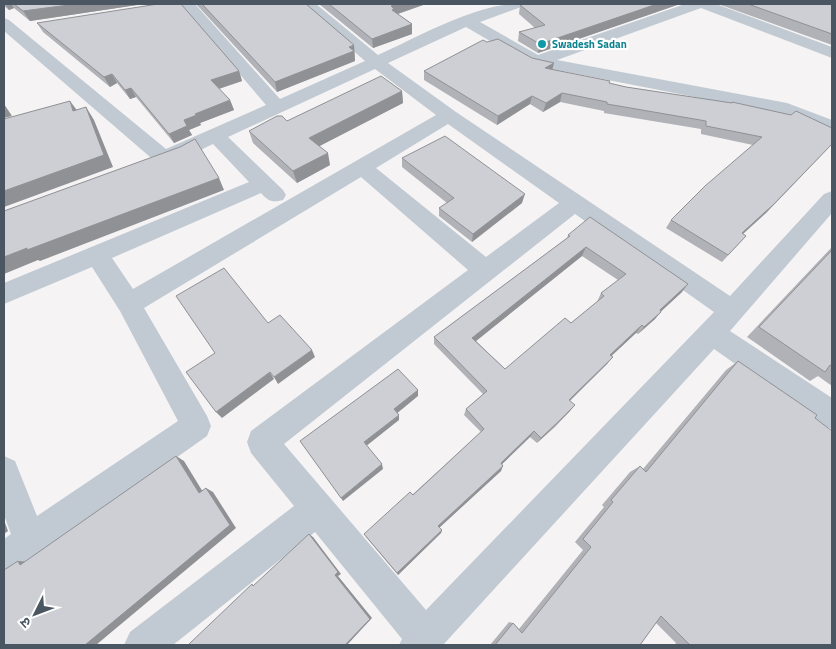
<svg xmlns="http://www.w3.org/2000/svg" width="836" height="649" font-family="'Titillium Web','Noto Sans Devanagari',sans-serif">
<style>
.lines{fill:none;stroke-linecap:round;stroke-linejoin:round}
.minor{fill:#c1cad2;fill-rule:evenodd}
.wall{fill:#b0b2b7;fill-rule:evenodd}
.shaded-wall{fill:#909195}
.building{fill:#cdcfd5;stroke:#909195;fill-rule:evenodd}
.culture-dot{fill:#0f9aa8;stroke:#fff;stroke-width:2}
.labels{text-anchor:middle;stroke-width:4.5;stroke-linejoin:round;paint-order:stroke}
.far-culture-label{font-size:11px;font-weight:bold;fill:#0d838f;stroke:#fff;text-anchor:start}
</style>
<rect width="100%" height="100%" fill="#f5f3f3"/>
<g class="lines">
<path class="minor" d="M180,4h15l85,95 85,-38 -65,-57h16l62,51c40,-18 102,-54 145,-51l-2,3 -41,15 58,33 147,-51h31l116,43v11l-131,-50 -144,52 230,43 45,17v13l-50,-19 -251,-49 -65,-38 -78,36 68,49 274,184 94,-102 8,-3v22l-102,118 102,67v31l-10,-4 -108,-76 -271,296h-44l3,-6 -87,-107 -142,113h-49l6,-13 164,-126 -43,-53 -4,-11 4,-11 217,-161 -107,-93 -217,131 63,108 4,10 -4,10 -191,135 -12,5v-37l7,-5 -7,-19v-59l11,5 22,55 141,-95 -58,-110 -28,-44 -88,37v-21l245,-101 -36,-38c-16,7 -39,24 -56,19l-153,-132v-13l5,2 157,129 100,-44zM375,69l61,46 -303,174 -21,-31 149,-65c7,8 11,10 22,7l3,-5 -3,-5 -55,-53zM448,124l111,79 -73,54 -110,-89zM575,214l139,98 -288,298 -142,-166z"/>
</g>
<g class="wall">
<path d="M4,4h140l-114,17 -16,-13 -5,2 -5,-4z"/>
<path d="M196,4h110l48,41 1,16 -78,31z"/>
<path d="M319,4h107l-28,10 14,10v10l-39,14z"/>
<path d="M680,4l-142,49 -20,-12 1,-9 16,-4 -16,-14 1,-9z"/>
<path d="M718,4h114v41z"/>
<path d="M37,23l202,48 3,10 -23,8 11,11 4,10 -34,13 1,2 -12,5 3,5 -18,8 -38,-46 -6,2 -13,-16 -7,4 -67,-55z"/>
<path d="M552,69l74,18 105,16 1,-1 59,13 -24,97 -24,22 3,2 -24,26 -56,-34 5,-8 82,-75 -52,-11v-5l-97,-16v-2l-44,-9 -17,10 -13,-8 -33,21 -73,-45v-9z"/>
<path d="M402,91l1,12 -84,43 11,19 -33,18 -44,-40 -4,-12z"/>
<path d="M402,158l120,45 -50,39 -33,-26v-8l8,-5 -45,-36z"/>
<path d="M568,235l114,57 -21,19 -6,8 -17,15 -2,-1 -25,23 -4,8 -37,37v10l-15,16 -18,16 -7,-6 -28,27 -1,7 -62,56 3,3 -1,3 -43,42 -32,-38 115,-105 -17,-17 2,-6 17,-15 -49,-50v-7l133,-99zM582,256l36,24 -17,13 -4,9 -26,21 -66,46 -29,-28z"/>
<path d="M832,247v139l-14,-10 -8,5 -63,-44z"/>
<path d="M738,361l77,57 17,227h-157l1,-2 -20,-20 -16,22h-150l19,-23 4,1 6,6 64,-79 -8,-8 29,-35 -2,-2 28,-33 10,-6 3,3 83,-99z"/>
</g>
<g class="shaded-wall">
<path d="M5,4h6l3,4 -5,2z"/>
<path d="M76,4h68l-114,17 -7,-10z"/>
<path d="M399,4h27l-32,11 -3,-9z"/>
<path d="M657,4h23l-142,49 2,-9z"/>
<path d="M412,24v10l-39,14 -1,-9z"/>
<path d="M354,45l1,16 -78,31 -2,-10z"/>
<path d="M554,63l-2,8 -7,-3z"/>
<path d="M239,71l3,10 -27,9 -4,-10z"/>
<path d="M112,74l5,9 -7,4 -6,-10z"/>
<path d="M131,88l5,9 -6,2 -5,-9z"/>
<path d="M402,91l1,12 -91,47 -3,-12z"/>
<path d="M562,93l-2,9 -17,10 3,-9z"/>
<path d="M532,96l-2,8 -33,21 1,-9z"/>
<path d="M230,100l4,10 -34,13 1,2 -12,5 3,5 -18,8 -5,-9 15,-14 11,-6z"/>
<path d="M70,101l9,12 -6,-2z"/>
<path d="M4,104l8,12 -8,2z"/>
<path d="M86,107l8,13 19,47 -109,40v-16z"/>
<path d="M832,144l-65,68 -32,29 7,-8z"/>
<path d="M328,153l2,12 -33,18 -4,-12z"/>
<path d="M219,178l5,12 -184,71 -2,-1 -34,14v-17l23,-9z"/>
<path d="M525,194l-3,9 -50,39 1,-8z"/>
<path d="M586,247l-4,9 -111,89 1,-7z"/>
<path d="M688,284l-6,8 -28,26 6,-8z"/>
<path d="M661,312l-6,7 -17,15 6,-7z"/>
<path d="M642,325l-6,8 -31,29 5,-7z"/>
<path d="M312,350l3,7 -37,27 -4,-7z"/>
<path d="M613,357l-6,7 -43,42 5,-6z"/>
<path d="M270,372l4,7 -52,39 -6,-6z"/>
<path d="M418,390v6l-23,19 -1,-6z"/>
<path d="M575,405l-5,6 -33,32 4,-5z"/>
<path d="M399,415v5l-34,27 -1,-5z"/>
<path d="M534,431l-4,6 -32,31 3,-5z"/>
<path d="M176,456l8,5 22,36 -7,-4z"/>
<path d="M382,464l1,5 -40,32 -2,-3z"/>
<path d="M503,466l-2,5 -63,58v-3z"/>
<path d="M206,488l7,4 23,36 -140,117h-11z"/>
<path d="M4,520l4,11 -4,3z"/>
<path d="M442,530l-1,3 -43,42 -1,-2z"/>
<path d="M309,534l4,3 28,37 -3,2 34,42 -25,27h-2l-10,-70z"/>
<path d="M18,561l14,1 -12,3z"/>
</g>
<g class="building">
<path d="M14,4h62l-53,7z"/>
<path d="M158,4h23l58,67 -28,9 19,20 -35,14 2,1 -13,5 3,6 -18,8 -38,-46 -6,2 -13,-16 -8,3 -67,-54z"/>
<path d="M202,4h104l48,41 -5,2 5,4 -79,31z"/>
<path d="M329,4h70l-8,2 3,3 -2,1 20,14 -40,15z"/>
<path d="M525,4h132l-117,40 -21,-12 26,-7 -25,-20z"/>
<path d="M748,4h84v30z"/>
<path d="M498,39l34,19 22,5 -9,5 65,13 -1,2 17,4 106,16v-1l59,13 5,-4 36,17v16l-58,60 -32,29 4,3 -18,19 -57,-35 34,-34 57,-49 -56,-11v-5l-99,-17v-2l-45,-9 -16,10 -14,-7 -34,20 -74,-45 59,-31 4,2z"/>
<path d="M381,76l21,15 -93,47 19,15 -35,18 -44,-40 28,-15h5l5,5z"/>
<path d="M70,101l3,10 13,-4 18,48 -100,36v-72z"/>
<path d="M445,136l80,58 -52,40 -34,-26 15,-10 -52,-40z"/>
<path d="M195,139l24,39 -192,72v-2l-23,9v-46l176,-64z"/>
<path d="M590,217l98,67 -28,26 1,2 -17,15 -2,-2 -32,30 3,2 -44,43 6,5 -16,16 -18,17 -7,-7 -33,32 2,3 -65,60 4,4 -45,43 -33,-39 46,-42 3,3 71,-66 -18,-20 21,-18 -53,-54 136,-101 -2,-1zM586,247l40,27 -25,19 3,3 -33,27 -6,-5 -60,51 -33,-31z"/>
<path d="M832,250v116l-2,-1 -5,7 -66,-45z"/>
<path d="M224,268l44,55 12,-8 32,35 -38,27 -4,-5 -54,40 -30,-40 29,-19 -39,-57z"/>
<path d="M738,361l79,54 -2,3 17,13v214h-142l-29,-29 -21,29h-145l18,-22 9,10 69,-86 -8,-8 30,-37 -2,-2 29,-34 6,6z"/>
<path d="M398,369l20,21 -24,19 5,6 -35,27 18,22 -41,34 -41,-57z"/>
<path d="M176,456l23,37 7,-5 24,37 -145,120h-81v-75l14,-9 2,4z"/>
<path d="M309,534l29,38 -3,3 35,44 -25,26h-157l64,-61 1,2z"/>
</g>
<circle class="culture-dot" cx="542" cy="44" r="5"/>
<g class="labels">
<g class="far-culture-label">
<text x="552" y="48">Swadesh Sadan</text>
</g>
</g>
<rect width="836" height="649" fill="none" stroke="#4a5661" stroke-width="10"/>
<g transform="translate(35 614) rotate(228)" stroke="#ffffff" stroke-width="4" paint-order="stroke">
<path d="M0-4L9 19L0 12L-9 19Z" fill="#4a5661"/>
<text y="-8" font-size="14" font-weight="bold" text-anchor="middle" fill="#4a5661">उ</text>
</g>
</svg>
